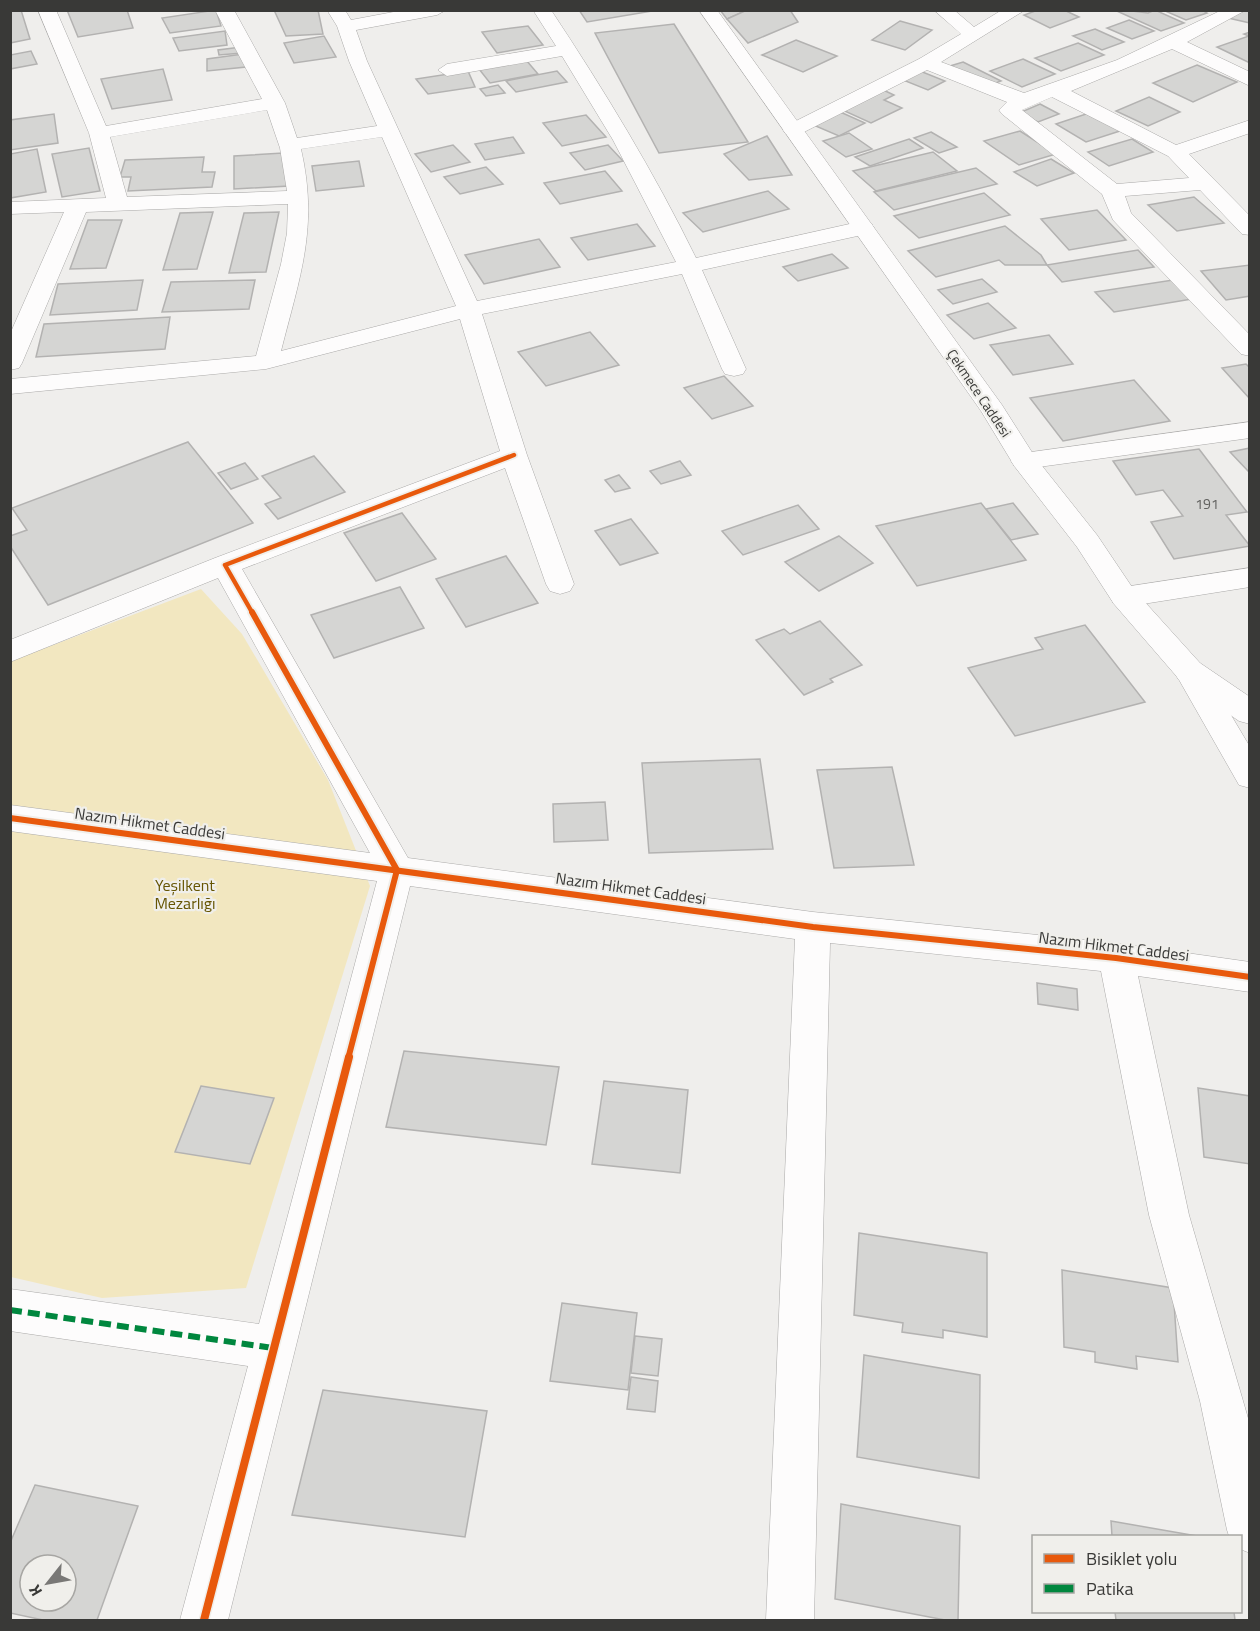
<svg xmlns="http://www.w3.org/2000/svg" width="1260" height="1631" font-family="'Titillium Web',sans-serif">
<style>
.green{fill:#f2e7c0}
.building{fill:#d5d5d3;stroke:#b3b2b1;stroke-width:1.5;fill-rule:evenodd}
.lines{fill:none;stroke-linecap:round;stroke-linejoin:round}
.street-casing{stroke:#aaa9a8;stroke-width:1}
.secondary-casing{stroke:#aaa9a8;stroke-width:1}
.street{fill:#fdfcfc;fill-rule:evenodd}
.secondary{fill:#fdfcfc;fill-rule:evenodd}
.quiet{stroke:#00873e;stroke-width:6;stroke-dasharray:12 6;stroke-linecap:butt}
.cycleway-far2-casing{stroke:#f0efeb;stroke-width:8}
.cycleway-far1-casing{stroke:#f0efeb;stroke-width:10}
.cycleway-casing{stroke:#f0efeb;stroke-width:11}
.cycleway-far2{stroke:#e8590c;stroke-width:4.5}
.cycleway-far1{stroke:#e8590c;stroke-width:6}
.cycleway{stroke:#e8590c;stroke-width:8}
.labels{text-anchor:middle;stroke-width:4.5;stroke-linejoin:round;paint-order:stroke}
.far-street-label{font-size:14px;fill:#393937;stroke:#f0efeb}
.number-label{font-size:14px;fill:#61615f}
.street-label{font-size:16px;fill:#393937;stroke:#f0efeb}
.park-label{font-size:16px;fill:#665502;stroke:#f0efeb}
</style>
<rect width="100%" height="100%" fill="#efeeec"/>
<path class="green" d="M201,589l41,45 86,146 42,106 -124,402 -144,10 -91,-21v-616z"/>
<g class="building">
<path d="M10,10h11l9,29 -20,4z"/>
<path d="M67,10h60l6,18 -55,9z"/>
<path d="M216,10l5,16 -51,7 -8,-15z"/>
<path d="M274,10h44l5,24 -37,2z"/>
<path d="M579,10h79l-71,12z"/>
<path d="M720,10h27l-20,9z"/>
<path d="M747,10h43l8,12 -50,21 -21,-24z"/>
<path d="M1038,10h26l15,7 -29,11 -26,-13z"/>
<path d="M1124,10l24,3 7,-3 29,13 -23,8 -42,-19z"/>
<path d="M1163,10h39l5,3 -21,7z"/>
<path d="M1245,10h5v13l-22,-5z"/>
<path d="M1129,20l25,11 -22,8 -25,-11z"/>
<path d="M900,21l32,9 -27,20 -33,-10z"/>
<path d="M674,24l74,118 -89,11 -64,-120z"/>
<path d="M528,26l15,19 -46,8 -15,-21z"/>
<path d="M1095,29l29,13 -22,8 -29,-14z"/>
<path d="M225,31l2,14 -48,6 -6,-13z"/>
<path d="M1250,32v31l-33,-16 32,-11 -5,-2z"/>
<path d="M324,36l12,21 -42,6 -10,-20z"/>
<path d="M796,40l41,16 -34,16 -41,-17z"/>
<path d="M1078,43l26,12 -43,16 -26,-13z"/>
<path d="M241,47l1,6 -23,2 -1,-5z"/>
<path d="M31,51l6,13 -27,5v-14z"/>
<path d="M243,54l3,13 -39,4v-12z"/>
<path d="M1023,59l32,15 -33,13 -32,-16z"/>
<path d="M526,60l12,14 -48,9 -11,-14z"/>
<path d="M963,62l38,19 -13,5 -38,-20z"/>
<path d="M1197,65l40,17 -44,20 -40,-19z"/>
<path d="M163,69l9,31 -60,9 -11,-30z"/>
<path d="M468,71l7,16 -47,7 -12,-15z"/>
<path d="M557,71l10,11 -51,10 -10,-11z"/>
<path d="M920,71l25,10 -17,9 -25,-10z"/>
<path d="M498,85l7,8 -19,3 -6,-7z"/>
<path d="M879,88l15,7 -10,5 18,8 -31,15 -33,-15z"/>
<path d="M1149,97l31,15 -32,14 -32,-15z"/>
<path d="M1040,104l19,10 -21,8 -19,-9z"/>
<path d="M838,111l27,12 -26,13 -28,-12z"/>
<path d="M1092,112l31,18 -37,12 -30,-18z"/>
<path d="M54,114l4,29 -48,7v-30z"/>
<path d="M586,115l20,22 -44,9 -19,-23z"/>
<path d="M1020,131l36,23 -37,11 -35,-24z"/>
<path d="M931,132l26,15 -18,6 -25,-15z"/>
<path d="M849,133l23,16 -26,8 -23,-16z"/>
<path d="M767,136l25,39 -43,5 -25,-26z"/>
<path d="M513,137l11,16 -39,7 -10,-16z"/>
<path d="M909,139l14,9 -53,18 -15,-9z"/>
<path d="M1132,139l21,13 -44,14 -21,-14z"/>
<path d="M453,145l17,17 -39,10 -16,-18z"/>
<path d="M608,145l15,16 -38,9 -15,-17z"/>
<path d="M89,148l11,43 -38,6 -10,-43z"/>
<path d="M37,149l9,43 -36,6v-44z"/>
<path d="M933,152l24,19 -81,20 -23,-20z"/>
<path d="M283,153l6,33 -55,3v-33z"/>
<path d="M204,157l-2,15h13l-3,15 -84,4 3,-14h-11l5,-17z"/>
<path d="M1051,159l23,14 -37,13 -23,-14z"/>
<path d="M359,161l5,25 -48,5 -4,-25z"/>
<path d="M486,167l17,17 -43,10 -16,-17z"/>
<path d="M976,168l21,16 -103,26 -20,-18z"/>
<path d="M605,171l17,20 -62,13 -16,-21z"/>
<path d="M768,191l21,18 -86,23 -20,-19z"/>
<path d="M984,193l26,22 -91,23 -25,-22z"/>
<path d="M1194,197l30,26 -47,8 -29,-26z"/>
<path d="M1097,210l29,30 -57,10 -28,-31z"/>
<path d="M213,212l-16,57 -34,1 17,-57z"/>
<path d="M279,212l-13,60 -37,1 15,-60z"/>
<path d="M88,220h34l-16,48 -36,1z"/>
<path d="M637,224l18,22 -67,14 -17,-22z"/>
<path d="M1005,226l36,29 6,10h-42l-6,-5 -63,17 -28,-26z"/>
<path d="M539,239l21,28 -76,17 -19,-29z"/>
<path d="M1138,250l16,17 -92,15 -15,-17z"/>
<path d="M832,254l16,14 -50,13 -15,-14z"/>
<path d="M1250,265v31l-24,4 -25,-29z"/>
<path d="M982,279l15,13 -44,12 -15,-14z"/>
<path d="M143,280l-6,30 -87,5 8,-31z"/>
<path d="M255,280l-6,29 -87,3 9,-30z"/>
<path d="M1173,280l19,19 -78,13 -19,-20z"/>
<path d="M988,303l28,25 -42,11 -27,-24z"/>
<path d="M170,317l-5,32 -129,8 8,-33z"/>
<path d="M590,332l29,33 -73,21 -28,-34z"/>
<path d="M1049,335l24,29 -60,11 -23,-30z"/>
<path d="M1246,364l4,4v31l-28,-31z"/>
<path d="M724,376l29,30 -41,13 -28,-31z"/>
<path d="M1134,380l36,41 -107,20 -33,-43z"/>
<path d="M188,442l65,81 -205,82 -38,-59v-10l17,-6 -15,-22z"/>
<path d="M1250,448v25l-20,-21z"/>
<path d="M1199,449l48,63 -21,3 24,31 -76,13 -23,-37 32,-6 -20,-26 -27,5 -23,-34z"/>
<path d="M314,456l31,36 -67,27 -13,-15 16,-6 -19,-22z"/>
<path d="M680,461l11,14 -30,9 -11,-13z"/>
<path d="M245,463l13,16 -27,10 -13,-16z"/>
<path d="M619,475l11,13 -15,4 -10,-12z"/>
<path d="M981,503l45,57 -109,26 -41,-60z"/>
<path d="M1013,503l25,31 -27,6 -25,-31z"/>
<path d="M798,505l21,24 -76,26 -21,-24z"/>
<path d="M402,513l34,46 -60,22 -32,-48z"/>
<path d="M631,519l27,34 -38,12 -25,-34z"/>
<path d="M839,536l34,27 -54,28 -34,-29z"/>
<path d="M506,556l32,47 -72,24 -30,-48z"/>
<path d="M400,587l24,41 -90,30 -23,-43z"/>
<path d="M820,621l42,44 -32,14 3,3 -29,13 -48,-55 28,-11 6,5z"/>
<path d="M1085,625l60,77 -130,34 -47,-68 75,-19 -8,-11z"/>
<path d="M760,759l13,90 -124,4 -7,-90z"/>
<path d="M892,767l22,98 -80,3 -17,-98z"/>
<path d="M605,802l3,38 -54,2 -1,-38z"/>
<path d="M1037,983l40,6 1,21 -40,-6z"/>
<path d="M404,1051l155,16 -13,78 -160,-18z"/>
<path d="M604,1081l84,9 -8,83 -88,-9z"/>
<path d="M201,1086l73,12 -24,66 -75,-12z"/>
<path d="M1198,1088l52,8v68l-46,-7z"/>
<path d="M859,1233l128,20v84l-44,-7v8l-41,-6 1,-9 -49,-8z"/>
<path d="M1062,1270l111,18 5,74 -42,-6 1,13 -42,-7v-10l-31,-5z"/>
<path d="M562,1303l75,10 -9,77 -78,-9z"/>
<path d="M635,1336l27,3 -4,37 -27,-3z"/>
<path d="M864,1355l116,20 -1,103 -122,-21z"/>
<path d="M631,1377l27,4 -3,31 -28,-3z"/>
<path d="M323,1390l164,21 -22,126 -173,-22z"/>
<path d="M35,1485l103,21 -41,114h-54l-33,-7v-70zM30,1565h36v36h-36z"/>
<path d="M841,1504l119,22 -2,94h-13l-110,-21z"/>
<path d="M1111,1521l86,15h-85z"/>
<path d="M1115,1612h119l1,8h-119z"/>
</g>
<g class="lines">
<g class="street-casing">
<g id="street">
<path d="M38,10h18l50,116 156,-27 -47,-89h19l51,93 12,35 80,-12 -28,-65 -12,-35 -10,-16h18l6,10 53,-10h42l-9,5 -81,15 11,31 110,240 199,-39 -63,-122 -51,-84 -115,20 -9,-6 9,-6 109,-18 -23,-36h18c53,80 103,162 145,248l167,-37 8,2 3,5 -3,5 -169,37 44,99 -3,5 -9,2 -9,-2 -3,-5 -40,-95 -200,40 45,141 47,129 -4,7 -10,3 -10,-3 -4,-7 -41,-116 -263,101 166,289 405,54 303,31 134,19v30l-112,-16 51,239 61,210v128l-10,-4v-13h-11l-2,-6 -27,-129 -51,-186 -48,-244 -271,-28 -16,677h-48l29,-681 -385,-53 -182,734h-48l68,-254 -238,-35v-42l249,35 118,-443 -367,-50v-26l360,48 -152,-275 -208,84v-22l205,-82 285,-107 -40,-132 -194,50 -256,25v-15l246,-23 25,-92 6,-31 1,-29 -202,8 -64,151 -3,5 -9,2v-36l54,-122 -54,2v-12l96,-4 -17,-65zM267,110l13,38 7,43 -160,6 -17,-60zM382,137l74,169 -175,45c19,-75 38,-124 20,-202z"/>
<path d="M934,10h20l20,17 28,-17h23l-84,52 83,31 93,-33 105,-50h24l-59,32 63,30v14l-78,-37 -101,42 105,54 74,-25v13l-61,21 61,62v19l-8,-1 -42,-44 -75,6 6,17 119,122v21l-9,-2 -128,-134 -11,-26 -100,-80 -3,-4 8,-8 -80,-32 -127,64h-14l-3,-4 3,-4 133,-67 42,-25zM1052,97l116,59 21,22 -72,6 -95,-74z"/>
<path d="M1250,422v16l-226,31 -9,-2 -4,-6 4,-6 9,-2z"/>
<path d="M1250,568v19l-126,20 -10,-3 -4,-7 4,-7 10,-3z"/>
<path d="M1189,660l11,3 50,34v27l-11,-3 -61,-42 -4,-8 4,-8z"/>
</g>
</g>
<g class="secondary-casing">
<path id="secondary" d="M699,10h18l285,395 33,52 62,78 37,55 66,73 50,84v41l-11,-3 -61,-107 -64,-74 -37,-57 -62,-80 -34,-56z"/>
</g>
<use href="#street" class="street"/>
<use href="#secondary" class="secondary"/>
<path class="quiet" d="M10,1310l263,38"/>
<g class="cycleway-far2-casing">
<path id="cycleway-far2" d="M253,614l-28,-49 289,-110"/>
</g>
<g class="cycleway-far1-casing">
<g id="cycleway-far1">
<path d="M252,612l145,258 -49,189"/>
<path d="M10,818l803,109 303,31 134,19"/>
</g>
</g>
<g class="cycleway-casing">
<path id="cycleway" d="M204,1620l145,-563"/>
</g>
<use href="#cycleway-far2" class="cycleway-far2"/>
<use href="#cycleway-far1" class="cycleway-far1"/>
<use href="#cycleway" class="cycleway"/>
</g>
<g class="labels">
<g class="far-street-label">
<text transform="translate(979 393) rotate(56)" y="5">Çekmece Caddesi</text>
</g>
<g class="number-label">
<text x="1207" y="509">191</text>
</g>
<g class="street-label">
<text transform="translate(150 823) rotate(8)" y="6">Nazım Hikmet Caddesi</text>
<text transform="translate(631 888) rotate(8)" y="6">Nazım Hikmet Caddesi</text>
<text transform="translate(1114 946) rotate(7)" y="6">Nazım Hikmet Caddesi</text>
</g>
<g class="park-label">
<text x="185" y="891">Yeşilkent<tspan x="185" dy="18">Mezarlığı</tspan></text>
</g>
</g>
<rect width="1260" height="1631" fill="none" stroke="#393937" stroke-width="24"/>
<rect x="1032" y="1535" width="210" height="78" fill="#f0efeb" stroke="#a7a6a3" stroke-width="1.5"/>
<rect x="1044" y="1554" width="30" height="9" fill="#e8590c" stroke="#a7a6a3" stroke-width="1.5"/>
<text x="1086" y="1565" font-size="18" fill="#393937">Bisiklet yolu</text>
<rect x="1044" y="1584" width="30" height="9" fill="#00873e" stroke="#a7a6a3" stroke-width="1.5"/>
<text x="1086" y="1595" font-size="18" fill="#393937">Patika</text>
<g transform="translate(48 1583) rotate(239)"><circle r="28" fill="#f0efeb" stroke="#a7a6a3" stroke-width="1.5"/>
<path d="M0-4.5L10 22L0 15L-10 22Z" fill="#797876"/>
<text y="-9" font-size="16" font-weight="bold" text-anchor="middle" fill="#393937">K</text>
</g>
</svg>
